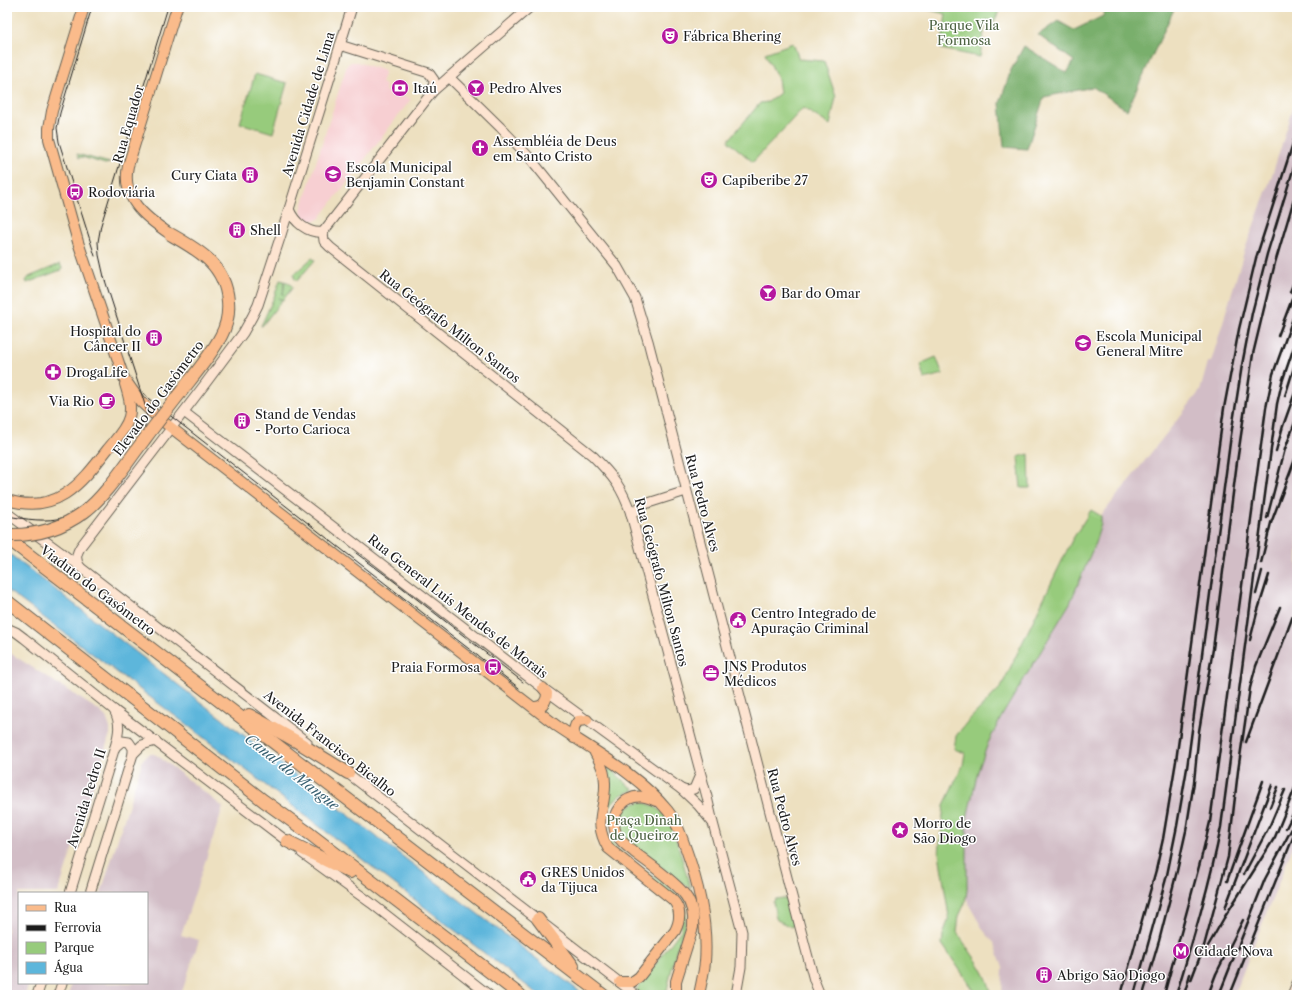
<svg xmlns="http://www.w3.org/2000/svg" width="1304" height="1002" font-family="'Libre Caslon Text',serif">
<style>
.built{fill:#f7cfd2}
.industrial{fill:#d2bdc6}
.green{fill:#97cb7c;stroke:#5a744c}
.forest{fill:#79af6c;stroke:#4a6644}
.water{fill:#5db6db;stroke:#3c697c}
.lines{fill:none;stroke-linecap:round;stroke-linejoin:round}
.secondary-casing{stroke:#656155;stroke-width:11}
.primary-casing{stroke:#656155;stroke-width:12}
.highway-casing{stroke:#656155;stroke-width:14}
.secondary{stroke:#fde4d1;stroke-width:9}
.primary{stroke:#fabb8b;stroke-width:10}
.highway{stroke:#fabb8b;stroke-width:12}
.tram{stroke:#1c1c1c;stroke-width:1}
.rail{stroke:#1c1c1c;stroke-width:2.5}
.highway-bridge-casing{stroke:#656155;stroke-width:14;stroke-linecap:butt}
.highway-bridge{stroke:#fabb8b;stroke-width:12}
.labels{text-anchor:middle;stroke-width:3;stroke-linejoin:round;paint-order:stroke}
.park-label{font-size:13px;fill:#4d6242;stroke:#fff}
.poi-label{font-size:13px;fill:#1c1c1c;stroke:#fff;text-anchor:start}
.street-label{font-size:13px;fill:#1c1c1c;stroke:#fff}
.water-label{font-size:14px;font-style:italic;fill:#396172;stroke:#fff}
</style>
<rect width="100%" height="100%" fill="#fff"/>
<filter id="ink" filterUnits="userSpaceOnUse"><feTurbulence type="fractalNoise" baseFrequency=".025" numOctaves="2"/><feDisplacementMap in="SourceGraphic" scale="8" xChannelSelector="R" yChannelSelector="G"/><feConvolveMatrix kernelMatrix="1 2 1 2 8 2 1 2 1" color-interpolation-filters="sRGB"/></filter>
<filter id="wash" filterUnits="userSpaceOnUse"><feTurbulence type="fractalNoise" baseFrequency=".012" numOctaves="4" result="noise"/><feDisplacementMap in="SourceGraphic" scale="16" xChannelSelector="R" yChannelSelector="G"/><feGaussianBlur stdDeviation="0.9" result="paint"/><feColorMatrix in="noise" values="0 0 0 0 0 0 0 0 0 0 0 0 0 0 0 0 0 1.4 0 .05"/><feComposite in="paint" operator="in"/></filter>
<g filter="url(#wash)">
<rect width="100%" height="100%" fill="#ede0c0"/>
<path class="built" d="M351,62h6l28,9 -4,12 5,2 -1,6 26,8 -92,120 -7,2 -6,-1 -4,-5 -1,-5 46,-145z"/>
<g class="industrial">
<path d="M1297,97v739l-63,159h-232l1,-27 -8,-24 -11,-13 -15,-26 -8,-22 2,-61 14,-57 13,-32 90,-163 21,-54 99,-125 8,-29h3l33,-110 27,-74z"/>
<path d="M7,651l91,59 8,7 4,11v6l-52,159h-39v90h10l-4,12h-12l-6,-2z"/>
<path d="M149,754h5l4,2 65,51 -42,128 18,5 -18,55h-113l4,-12h75v-90h-46l42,-134z"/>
</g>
<g class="green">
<path d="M917,7h84l-7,15 -8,-2 -6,37 -39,-8 5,-35z"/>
<path d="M793,43l6,16 25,2 12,36 -6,28 -27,-17 -50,54 -25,-21 32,-38 8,-1 12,-9 -2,-14 -13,-26z"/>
<path d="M255,74l32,9 -14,50 -33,-10z"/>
<path d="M77,154l33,9 -5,1 -23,-7 -3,1z"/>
<path d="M312,258l3,2 -18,21 -3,-3v-4z"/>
<path d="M60,264l2,4 -1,2 -34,13 -1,-2 3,-4z"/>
<path d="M280,280l4,1 -1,14 2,-14 4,2 4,4 -10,13 -5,-2 4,2 -20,26h-1l13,-29z"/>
<path d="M936,357l7,17 -19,5 -4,-15z"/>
<path d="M1029,454l1,34h-9l-3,-31z"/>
<path d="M1091,510l10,6v8l-7,22 -24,57 -67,111 -15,29 -10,28 -11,47v72l-2,13 -6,13 -2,16c11,19 32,40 34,63h-14l-35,-51 1,-9 6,-18 -10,-64 5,-48 19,-40 2,-12 -11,-4 2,-13 11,-14 34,-35 71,-147z"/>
<path d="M608,767l26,23c-15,5 -20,8 -27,22 -2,4 -2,7 -2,12 0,34 65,51 78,81 7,16 -2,30 -7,46 -3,13 -6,26 -9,39v5h-24l-7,-5 45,-60 1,-20 -73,-66 -5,-8 1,-32 4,-19z"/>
<path d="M640,802c28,4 33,27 40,50 4,13 7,25 11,37l-64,-47c-14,-19 -11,-34 13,-40z"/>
<path d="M783,898l4,1 7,24v2l-3,2 -14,-7 -1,-2 -3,-16 3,-3z"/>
</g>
<path class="forest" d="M1105,7h70l-48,103 -34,-23 -49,10 -17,52 -23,-2 -4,-44 11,-33 13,-24 43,27 7,-12 -36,-26 20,-14 16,9 29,-14z"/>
<path class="water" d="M7,552l192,149 385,294h-45l-357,-274 -175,-131z"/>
</g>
<g filter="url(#ink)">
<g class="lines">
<g class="secondary-casing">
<g id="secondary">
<path d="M340,45l89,28 5,7 -1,11"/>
<path d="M449,77l51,50 30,31 87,108 18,32 13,43 143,552 23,87 6,15"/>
<path d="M289,209c5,13 19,25 34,23"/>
<path d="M323,232l1,9 6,6 263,209c20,20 29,31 38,58l76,283 6,26 29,109 -1,35 -5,28"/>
<path d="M323,232l110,-141 97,-84"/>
<path d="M184,412l360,277 137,100 17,16 14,17"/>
<path d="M7,513l56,41 244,188"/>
<path d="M631,514l11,-9 44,-14"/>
<path d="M80,567c-5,-8 -4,-13 1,-21l124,-162 38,-51 9,-16 6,-12 22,-67 72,-231"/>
<path d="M7,628l9,4 8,6 90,72 178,135"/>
<path d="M115,747l7,-6 7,1 4,6v6"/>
<path d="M342,769l294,226"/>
<path d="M681,789l6,2 7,-2 6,-14"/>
<path d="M302,853l69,50 118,92"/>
<path d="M70,893l45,-146c4,-14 6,-24 -1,-37"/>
<path d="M90,893l43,-139 9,-9 14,-4"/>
<path d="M37,995l4,-12"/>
<path d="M58,995l4,-12"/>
<path d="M1292,995l5,-12"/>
</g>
</g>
<g class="primary-casing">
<g id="primary">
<path d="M84,7l-32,104 -3,17v11l29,103 46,136 16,23 16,15 401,310c37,25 82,49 111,85 9,11 13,24 18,38 13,36 22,75 19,113 -1,11 -4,22 -6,33"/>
<path d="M170,234c-25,-17 -49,-35 -42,-68l49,-159"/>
<path d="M7,500c49,15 73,-15 100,-50 8,-10 19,-21 22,-33 3,-11 -1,-23 -4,-33"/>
<path d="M533,707c9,1 14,-5 14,-14l-4,-5"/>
<path d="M574,738c-1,-6 0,-12 4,-17l9,-1"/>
<path d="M595,753c6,10 10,19 10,30 1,27 -13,37 3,65l64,51c9,9 9,20 3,32l-36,46 -7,5h-12"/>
<path d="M656,801c-9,-4 -18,-7 -27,-2 -5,2 -9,7 -12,12 -4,7 -4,17 0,24 4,7 11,12 17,17 14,11 41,29 51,43 7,9 9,20 8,32l-17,54v14"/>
</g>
</g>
<g class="highway-casing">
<g id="highway">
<path d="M7,538l596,457"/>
<path d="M7,601l257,200 46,33 210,161"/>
<path d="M249,715l47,26 52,32"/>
<path d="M287,841l63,31"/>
<path d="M538,919l35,47"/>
</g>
</g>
<use href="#secondary" class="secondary"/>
<use href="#primary" class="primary"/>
<use href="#highway" class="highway"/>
<g class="tram">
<path d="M92,7l-32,106 -3,15 2,14 36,114"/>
<path d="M143,392l6,7 370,289"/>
<path d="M7,516c18,3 40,7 58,1 25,-9 39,-33 55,-53 7,-9 17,-18 22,-29 4,-9 5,-18 4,-27l-42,-131 -5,-22 -1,-13 3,-17 67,-218"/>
<path d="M356,553l39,29 128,100"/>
</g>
<g class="rail">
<path d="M1290,292l7,-18"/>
<path d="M1278,336l19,-50"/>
<path d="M1285,396l12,-38"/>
<path d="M1276,451l7,-25 14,-39"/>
<path d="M1267,518l18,-69 12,-32"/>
<path d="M1261,563l10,-40 26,-69"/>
<path d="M1256,594l6,-23"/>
<path d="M1250,640l7,-27 12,-38"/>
<path d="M1246,742l48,-129"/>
<path d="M1270,807l8,-20"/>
<path d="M1286,828l11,-22"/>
<path d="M1244,874l26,-49 15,-35"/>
<path d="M1227,881l36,-100"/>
<path d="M1225,908l47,-123"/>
<path d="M1208,946l16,-28 51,-81 22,-54"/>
<path d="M1191,980l13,-34 24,-89 10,-86 12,-83 6,-22 24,-59"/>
<path d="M1121,995l35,-125 7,-31 13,-78 48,-353 15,-79 17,-71 41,-127"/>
<path d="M1134,995l33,-120 10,-49 10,-58 44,-333 11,-70 10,-52 15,-59 30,-97"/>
<path d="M1143,995l16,-54 18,-70 9,-40 8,-49 5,-51 14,-82 24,-187 16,-108 22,-91 22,-74"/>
<path d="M1164,995l37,-136 9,-37 56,-414 7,-34 24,-67"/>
<path d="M1176,995c17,-55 34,-111 45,-168l56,-423 5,-22 15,-44"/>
<path d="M1184,995l6,-21"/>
<path d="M1208,995l8,-21 27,-54"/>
<path d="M1219,995l46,-116 32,-60"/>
<path d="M1230,995l64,-160"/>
</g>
<g class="highway-bridge-casing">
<path id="highway-bridge" d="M7,535c28,1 54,-6 77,-23 21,-15 43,-50 60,-72 14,-19 29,-38 44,-57 12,-15 24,-30 33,-47 6,-11 8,-23 7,-35 -3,-37 -30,-51 -58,-67"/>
</g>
<use href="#highway-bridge" class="highway-bridge"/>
</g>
</g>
<defs>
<g id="theatre-disc" transform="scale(0.9)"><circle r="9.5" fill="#b5179e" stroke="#fff"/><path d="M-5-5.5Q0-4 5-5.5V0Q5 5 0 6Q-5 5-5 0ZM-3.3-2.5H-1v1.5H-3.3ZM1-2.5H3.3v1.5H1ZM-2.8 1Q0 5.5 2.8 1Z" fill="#fff"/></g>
<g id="bank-disc" transform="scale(0.9)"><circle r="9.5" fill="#b5179e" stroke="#fff"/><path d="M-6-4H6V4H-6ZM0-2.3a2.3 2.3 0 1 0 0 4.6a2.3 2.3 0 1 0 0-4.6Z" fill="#fff"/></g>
<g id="bar-disc" transform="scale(0.9)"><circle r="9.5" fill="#b5179e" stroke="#fff"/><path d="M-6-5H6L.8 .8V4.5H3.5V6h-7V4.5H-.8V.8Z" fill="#fff"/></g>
<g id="church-disc" transform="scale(0.9)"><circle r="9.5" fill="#b5179e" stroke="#fff"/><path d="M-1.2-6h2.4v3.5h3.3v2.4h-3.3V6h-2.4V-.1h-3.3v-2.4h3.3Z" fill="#fff"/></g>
<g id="school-disc" transform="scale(0.9)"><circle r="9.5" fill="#b5179e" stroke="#fff"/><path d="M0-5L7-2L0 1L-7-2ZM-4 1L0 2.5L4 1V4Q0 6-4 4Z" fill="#fff"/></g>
<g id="building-disc" transform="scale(0.9)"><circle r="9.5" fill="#b5179e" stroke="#fff"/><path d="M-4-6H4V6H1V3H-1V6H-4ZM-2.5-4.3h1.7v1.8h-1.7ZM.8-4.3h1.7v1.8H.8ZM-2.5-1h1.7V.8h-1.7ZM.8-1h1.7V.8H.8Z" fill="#fff"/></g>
<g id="bus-disc" transform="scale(0.9)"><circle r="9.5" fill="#b5179e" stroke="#fff"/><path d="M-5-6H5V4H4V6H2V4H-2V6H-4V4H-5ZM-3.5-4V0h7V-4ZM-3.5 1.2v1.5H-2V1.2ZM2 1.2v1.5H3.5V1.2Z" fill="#fff"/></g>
<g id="pharmacy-disc" transform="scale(0.9)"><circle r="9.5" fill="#b5179e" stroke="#fff"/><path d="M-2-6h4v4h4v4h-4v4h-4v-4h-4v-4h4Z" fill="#fff"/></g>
<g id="cafe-disc" transform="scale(0.9)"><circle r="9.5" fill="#b5179e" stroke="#fff"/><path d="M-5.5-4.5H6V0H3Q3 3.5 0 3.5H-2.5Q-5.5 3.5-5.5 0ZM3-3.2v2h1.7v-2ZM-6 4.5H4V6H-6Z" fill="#fff"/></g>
<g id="civic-disc" transform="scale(0.9)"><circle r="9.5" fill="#b5179e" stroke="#fff"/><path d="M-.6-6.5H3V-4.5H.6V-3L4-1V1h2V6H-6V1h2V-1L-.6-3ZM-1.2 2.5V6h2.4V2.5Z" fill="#fff"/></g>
<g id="office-disc" transform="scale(0.9)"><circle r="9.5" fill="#b5179e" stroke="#fff"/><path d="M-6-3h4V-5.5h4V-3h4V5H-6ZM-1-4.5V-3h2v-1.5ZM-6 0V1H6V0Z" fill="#fff"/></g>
<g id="sight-disc" transform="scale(0.9)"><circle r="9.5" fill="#b5179e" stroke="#fff"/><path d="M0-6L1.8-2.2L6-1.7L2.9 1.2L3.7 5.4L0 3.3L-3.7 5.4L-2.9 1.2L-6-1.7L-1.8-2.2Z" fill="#fff"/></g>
<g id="metro-disc" transform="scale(0.9)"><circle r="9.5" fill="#b5179e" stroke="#fff"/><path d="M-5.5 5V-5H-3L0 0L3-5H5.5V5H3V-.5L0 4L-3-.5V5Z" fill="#fff"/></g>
</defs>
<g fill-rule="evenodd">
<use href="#theatre-disc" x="670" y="36"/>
<use href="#bank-disc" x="400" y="88"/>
<use href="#bar-disc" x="476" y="88"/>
<use href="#church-disc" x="480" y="148"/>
<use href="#school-disc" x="333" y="174"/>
<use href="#building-disc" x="250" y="175"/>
<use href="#theatre-disc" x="709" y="180"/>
<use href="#bus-disc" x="75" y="192"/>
<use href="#building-disc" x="237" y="230"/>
<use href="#bar-disc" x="768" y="293"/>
<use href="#building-disc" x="154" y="338"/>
<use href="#school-disc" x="1083" y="343"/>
<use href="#pharmacy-disc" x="53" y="372"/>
<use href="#cafe-disc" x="107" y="401"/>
<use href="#building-disc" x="242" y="421"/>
<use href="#civic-disc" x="738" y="620"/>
<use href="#bus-disc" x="493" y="667"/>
<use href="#office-disc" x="711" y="673"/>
<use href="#sight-disc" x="900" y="830"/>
<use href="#civic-disc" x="528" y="879"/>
<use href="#metro-disc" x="1181" y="951"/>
<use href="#building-disc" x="1044" y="975"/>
</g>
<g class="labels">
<g class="park-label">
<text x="964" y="30">Parque Vila<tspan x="964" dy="15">Formosa</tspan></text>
<text x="644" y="825">Praça Dinah<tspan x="644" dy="15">de Queiroz</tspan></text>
</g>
<g class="poi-label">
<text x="683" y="41">Fábrica Bhering</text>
<text x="413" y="93">Itaú</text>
<text x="489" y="93">Pedro Alves</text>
<text x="493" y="146">Assembléia de Deus<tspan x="493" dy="15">em Santo Cristo</tspan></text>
<text x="346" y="172">Escola Municipal<tspan x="346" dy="15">Benjamin Constant</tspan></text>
<text x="237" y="180" text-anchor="end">Cury Ciata</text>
<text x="722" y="185">Capiberibe 27</text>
<text x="88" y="197">Rodoviária</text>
<text x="250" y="235">Shell</text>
<text x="781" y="298">Bar do Omar</text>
<text x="141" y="336" text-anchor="end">Hospital do<tspan x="141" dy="15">Câncer II</tspan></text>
<text x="1096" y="341">Escola Municipal<tspan x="1096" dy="15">General Mitre</tspan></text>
<text x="66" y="377">DrogaLife</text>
<text x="94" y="406" text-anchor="end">Via Rio</text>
<text x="255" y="419">Stand de Vendas<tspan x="255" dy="15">- Porto Carioca</tspan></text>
<text x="751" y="618">Centro Integrado de<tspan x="751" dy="15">Apuração Criminal</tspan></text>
<text x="724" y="671">JNS Produtos<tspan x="724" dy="15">Médicos</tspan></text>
<text x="480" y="672" text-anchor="end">Praia Formosa</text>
<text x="913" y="828">Morro de<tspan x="913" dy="15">São Diogo</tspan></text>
<text x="541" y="877">GRES Unidos<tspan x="541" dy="15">da Tijuca</tspan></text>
<text x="1194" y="956">Cidade Nova</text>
<text x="1057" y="980">Abrigo São Diogo</text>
</g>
<g class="street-label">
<text transform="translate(308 104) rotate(-73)" y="5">Avenida Cidade de Lima</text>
<text transform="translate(128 124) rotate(-74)" y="5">Rua Equador</text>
<text transform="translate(450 326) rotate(38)" y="5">Rua Geógrafo Milton Santos</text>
<text transform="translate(158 398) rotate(-53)" y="5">Elevado do Gasômetro</text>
<text transform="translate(703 503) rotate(75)" y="5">Rua Pedro Alves</text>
<text transform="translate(662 582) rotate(75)" y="5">Rua Geógrafo Milton Santos</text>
<text transform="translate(98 590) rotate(37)" y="5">Viaduto do Gasômetro</text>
<text transform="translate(458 606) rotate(38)" y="5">Rua General Luís Mendes de Morais</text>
<text transform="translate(330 743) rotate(38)" y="5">Avenida Francisco Bicalho</text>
<text transform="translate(86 798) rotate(-73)" y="5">Avenida Pedro II</text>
<text transform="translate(785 817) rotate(75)" y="5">Rua Pedro Alves</text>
</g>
<g class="water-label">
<text transform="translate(292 772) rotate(38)" y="5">Canal do Mangue</text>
</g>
</g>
<rect width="1304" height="1002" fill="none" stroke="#fff" stroke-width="24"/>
<rect x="18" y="892" width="130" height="92" fill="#ffffff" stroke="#a4a4a4"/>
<rect x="26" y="905" width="20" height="6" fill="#fabb8b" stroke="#a4a4a4"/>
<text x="54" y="912" font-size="12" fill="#1c1c1c">Rua</text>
<rect x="26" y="925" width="20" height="6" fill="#1c1c1c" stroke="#a4a4a4"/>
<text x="54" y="932" font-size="12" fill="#1c1c1c">Ferrovia</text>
<rect x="26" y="942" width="20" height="12" fill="#97cb7c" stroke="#a4a4a4"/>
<text x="54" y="952" font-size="12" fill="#1c1c1c">Parque</text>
<rect x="26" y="962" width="20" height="12" fill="#5db6db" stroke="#a4a4a4"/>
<text x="54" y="972" font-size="12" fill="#1c1c1c">Água</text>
</svg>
